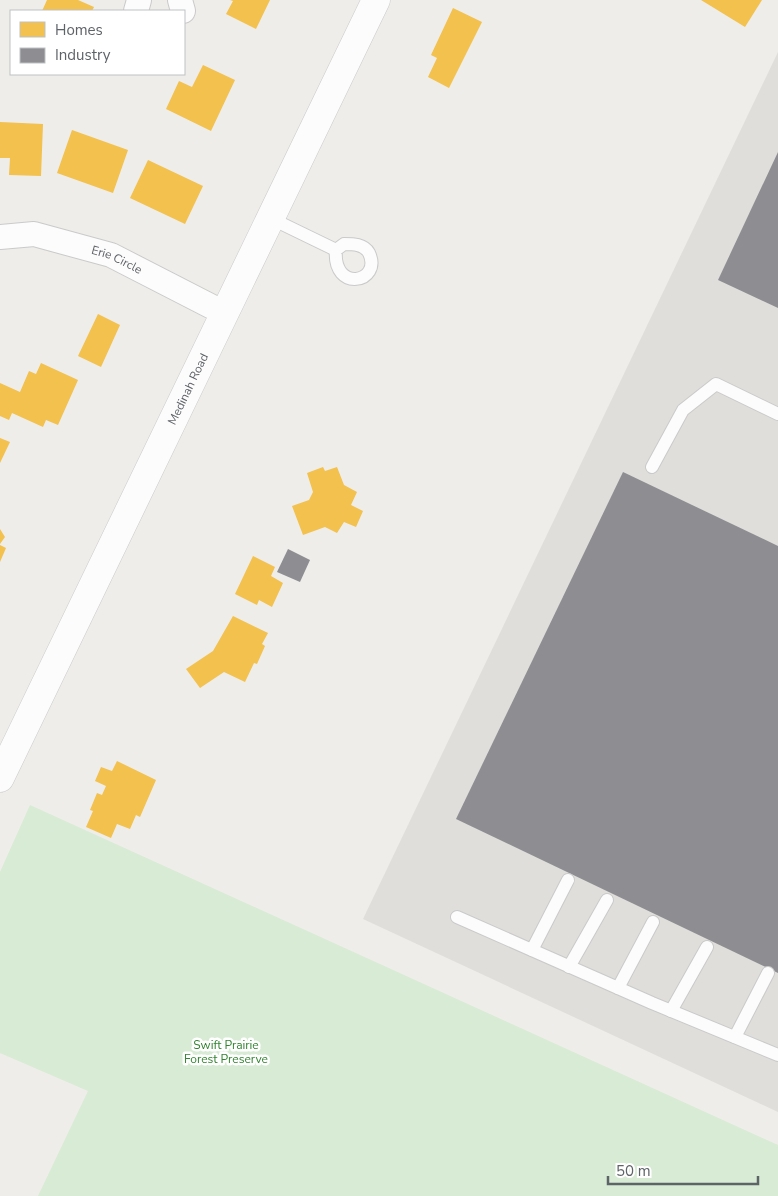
<svg xmlns="http://www.w3.org/2000/svg" width="778" height="1196" font-family="'Nunito Sans',sans-serif">
<style>
.industrial{fill:#e0deda}
.green{fill:#d8ebd4}
.homes{fill:#f2c14e}
.industry{fill:#8d8d92}
.lines{fill:none;stroke-linecap:round;stroke-linejoin:round}
.service-casing{stroke:#cacaca;stroke-width:14}
.minor-casing{stroke:#cacaca;stroke-width:26}
.tertiary-casing{stroke:#cacaca;stroke-width:29}
.service{stroke:#fdfcfc;stroke-width:12}
.minor{stroke:#fdfcfc;stroke-width:24}
.tertiary{stroke:#fdfcfc;stroke-width:28}
.labels{text-anchor:middle;stroke-width:5;stroke-linejoin:round;paint-order:stroke}
.street-label{font-size:12px;fill:#5e6368;stroke:#fff}
.park-label{font-size:12px;fill:#328430;stroke:#fff}
</style>
<rect width="100%" height="100%" fill="#efede9"/>
<path class="industrial" d="M778,52v1060l-415,-193z"/>
<path class="green" d="M30,805l748,340v51h-740l50,-105 -88,-38v-181z"/>
<g class="homes">
<path d="M47,0h31l16,7 -2,4h-50z"/>
<path d="M230,0h40l-14,29 -30,-15 7,-13z"/>
<path d="M701,0h61l-17,27z"/>
<path d="M453,8l29,14 -33,66 -21,-11 9,-19 -6,-3z"/>
<path d="M203,65l32,15 -24,51 -45,-22 13,-28 13,6z"/>
<path d="M0,122l43,2 -2,52 -32,-1 1,-17h-10z"/>
<path d="M72,130l56,20 -15,43 -56,-20z"/>
<path d="M148,160l55,26 -18,38 -55,-26z"/>
<path d="M98,314l22,11 -19,42 -23,-11z"/>
<path d="M41,363l37,17 -20,45 -12,-5 -3,7 -31,-14 -3,7 -9,-4v-33l20,9 9,-21 7,3z"/>
<path d="M0,438l10,4 -10,21z"/>
<path d="M323,467l2,4 12,-4 7,18 13,7 -6,13 12,6 -7,16 -12,-5 -7,11 -12,-6 -22,8 -11,-29 17,-6 4,-8 -6,-19z"/>
<path d="M0,529l5,8 -5,7z"/>
<path d="M0,545l6,3 -6,14z"/>
<path d="M253,556l22,11 -4,9 12,7 -11,24 -13,-7 -2,5 -22,-11z"/>
<path d="M233,616l35,17 -6,11 3,2 -8,18 -3,-1 -9,19 -21,-10 -24,16 -14,-19 27,-18z"/>
<path d="M117,761l39,19 -16,37 -4,-2 -6,14 -13,-5 -6,14 -25,-11 7,-16 -3,-1 7,-17 5,2 4,-9 -11,-5 6,-14 11,4z"/>
</g>
<g class="industry">
<path d="M778,152v156l-60,-28z"/>
<path d="M623,472l155,74v427l-322,-154z"/>
<path d="M288,549l22,11 -10,22 -23,-10z"/>
</g>
<g class="lines">
<g class="service-casing">
<g id="service">
<path d="M270,218l66,32"/>
<path d="M344,244c9,0 20,0 25,9 14,30 -37,40 -33,-3z"/>
<path d="M652,467l31,-57 33,-26 62,30"/>
<path d="M457,917l195,86 126,52"/>
<path d="M532,950l36,-70"/>
<path d="M569,967l38,-67"/>
<path d="M618,988l35,-66"/>
<path d="M671,1011l36,-64"/>
<path d="M735,1037l33,-64"/>
</g>
</g>
<g class="minor-casing">
<g id="minor">
<path d="M180,0l3,11"/>
<path d="M136,11l3,-11"/>
<path id="s1" d="M0,237l34,-3 77,21 113,58"/>
</g>
</g>
<g class="tertiary-casing">
<g id="tertiary">
<path id="s2" d="M0,778l376,-778"/>
</g>
</g>
<use href="#service" class="service"/>
<use href="#minor" class="minor"/>
<use href="#tertiary" class="tertiary"/>
</g>
<g class="labels">
<g class="street-label">
<text dy="4" stroke="none"><textPath href="#s1" startOffset="121">Erie Circle</textPath></text>
<text dy="4" stroke="none"><textPath href="#s2" startOffset="432">Medinah Road</textPath></text>
</g>
<g class="park-label">
<text x="226" y="1049">Swift Prairie<tspan x="226" dy="14">Forest Preserve</tspan></text>
</g>
</g>
<rect x="10" y="10" width="175" height="65" fill="#ffffff" stroke="#bfc1c3"/>
<rect x="20" y="22" width="25" height="15" fill="#f2c14e" stroke="#bfc1c3"/>
<text x="55" y="35" font-size="15" fill="#5e6368">Homes</text>
<rect x="20" y="48" width="25" height="15" fill="#8d8d92" stroke="#bfc1c3"/>
<text x="55" y="60" font-size="15" fill="#5e6368">Industry</text>
<path d="M608 1176v8h150v-8" fill="none" stroke="#5e6368" stroke-width="2.5"/>
<text x="616" y="1176" font-size="15" fill="#5e6368" stroke="#ffffff" stroke-width="4" paint-order="stroke">50 m</text>
</svg>
